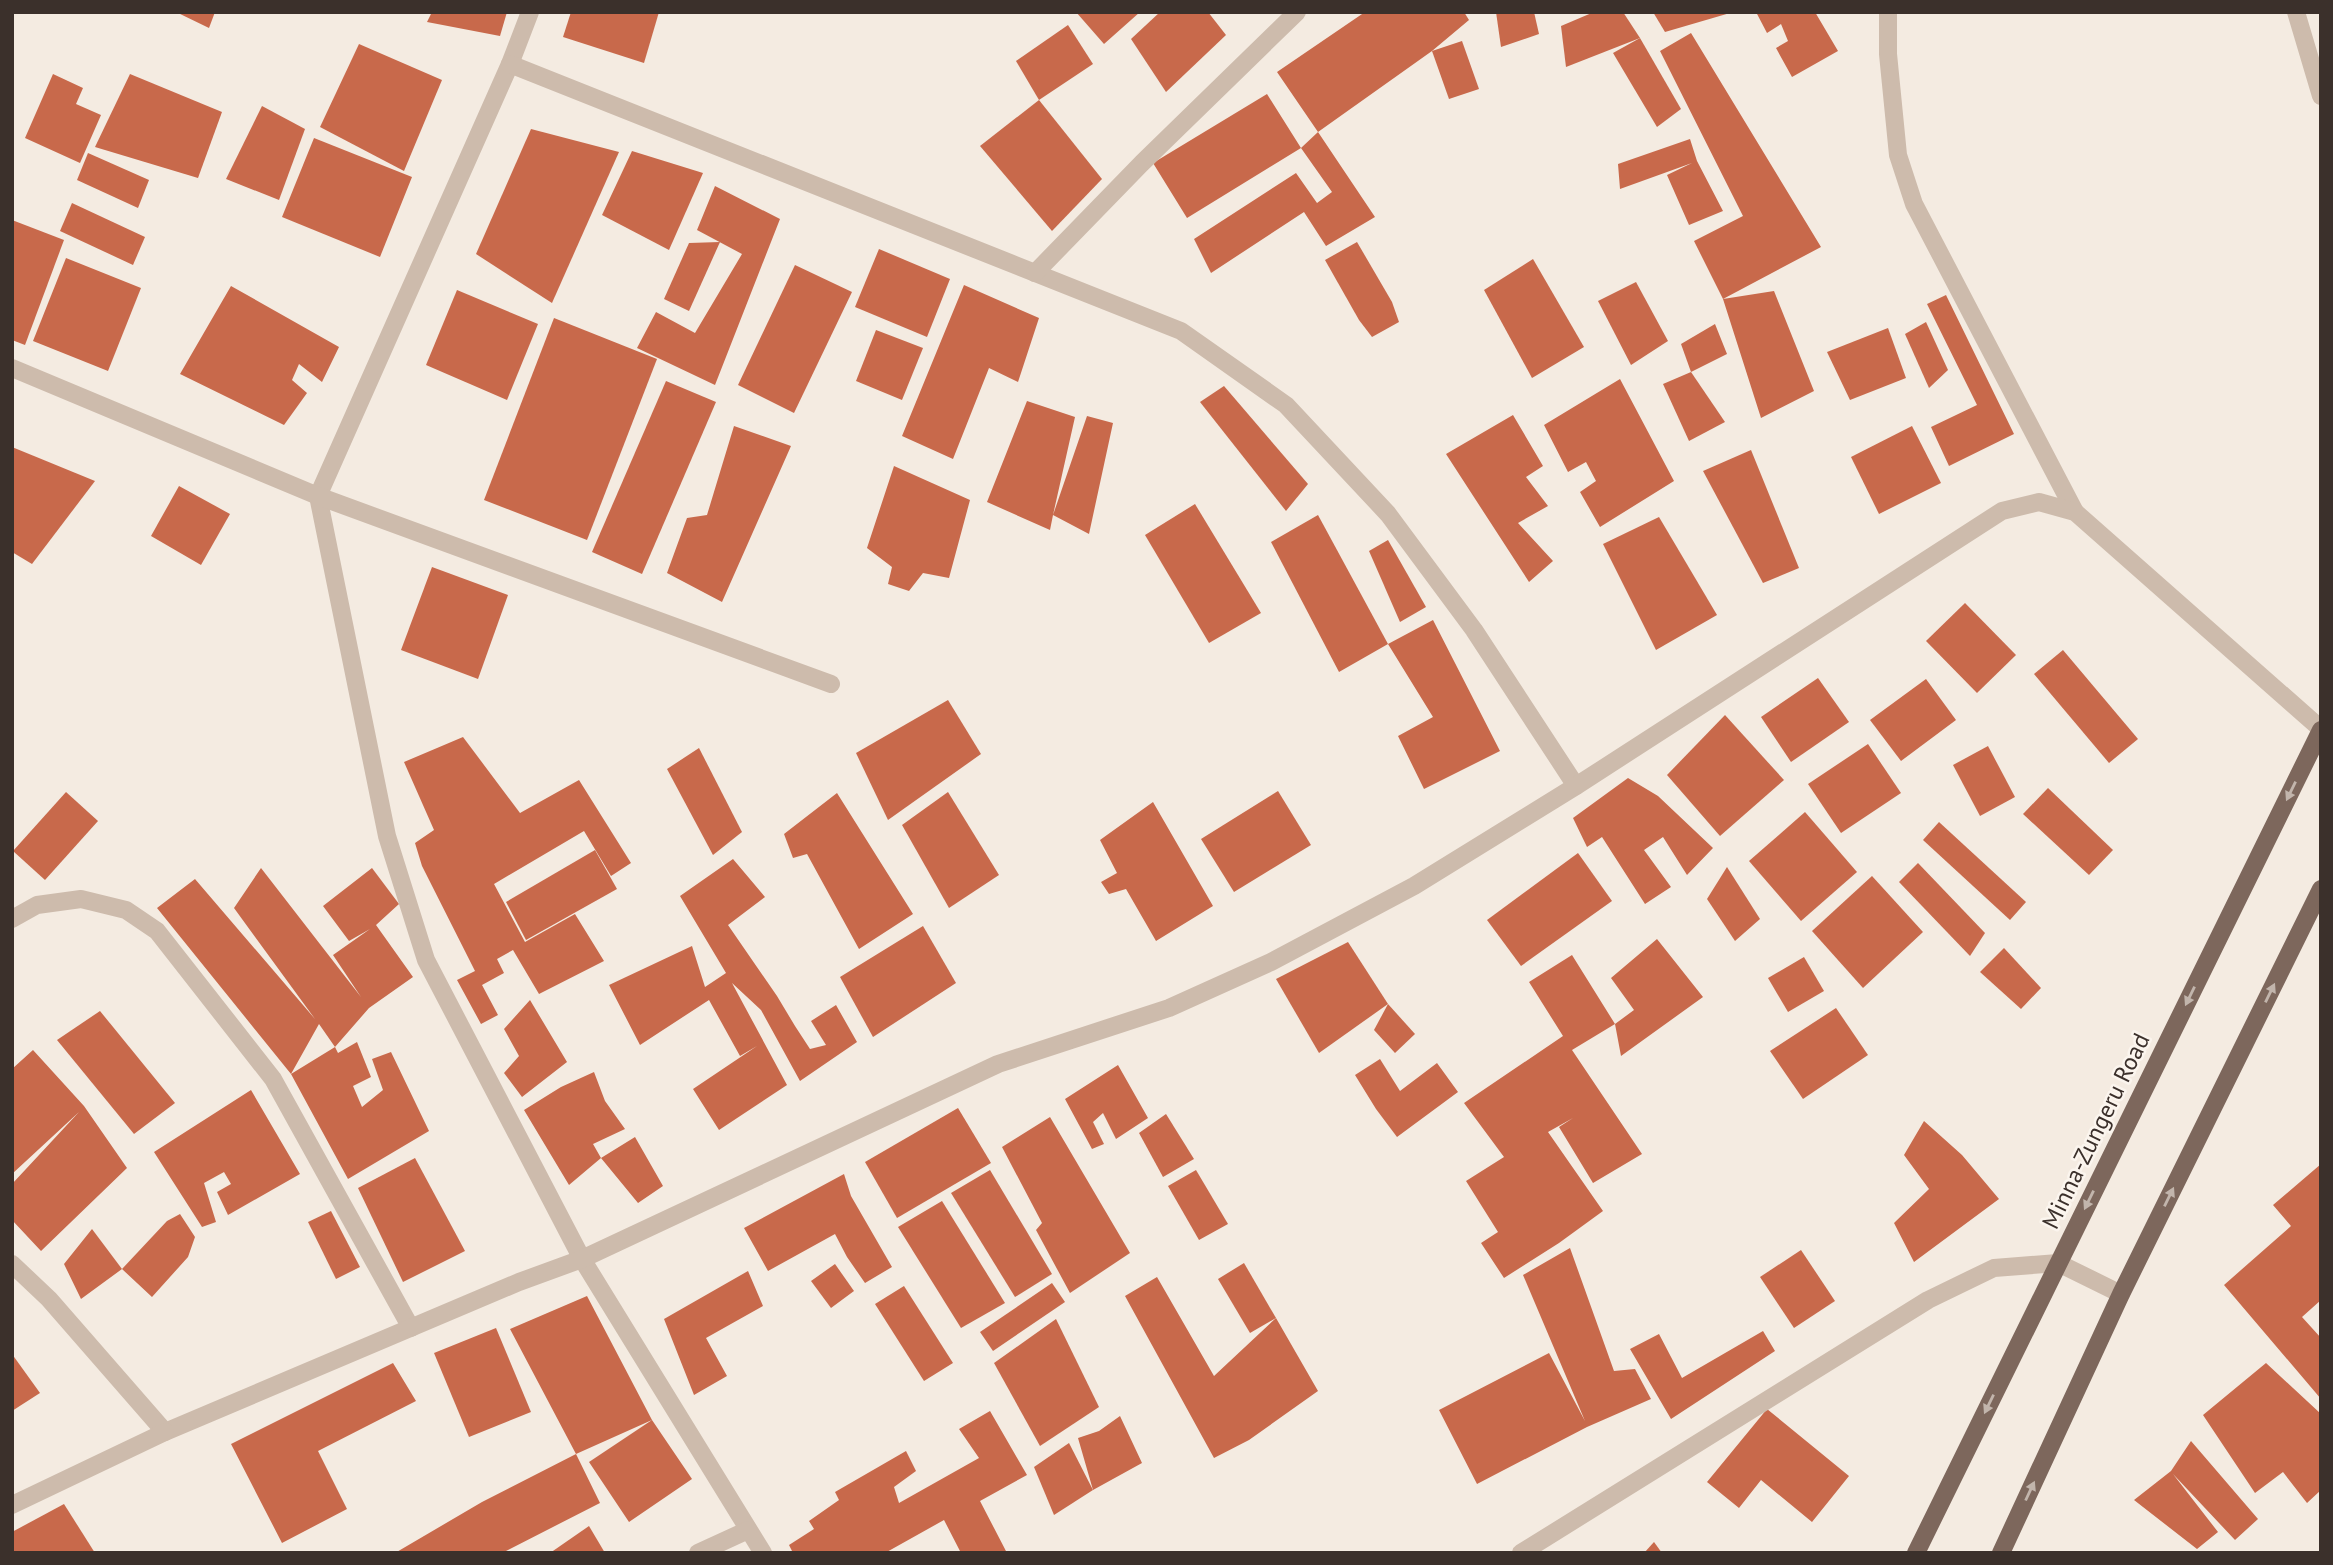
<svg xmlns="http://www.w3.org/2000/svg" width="2333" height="1565" font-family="'PT Sans',sans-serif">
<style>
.building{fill:#c8694b;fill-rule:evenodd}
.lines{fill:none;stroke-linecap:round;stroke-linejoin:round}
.street{stroke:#cdbbac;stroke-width:18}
.primary{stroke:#7d675c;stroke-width:18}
.oneway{fill:#c2b5ac}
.labels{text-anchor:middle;stroke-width:5;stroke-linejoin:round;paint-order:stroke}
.street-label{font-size:24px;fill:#3b302b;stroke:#fbf5ee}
</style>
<rect width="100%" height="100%" fill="#f4ebe1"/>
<g class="building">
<path d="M176,12h39l-6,16z"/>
<path d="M432,12h75l-7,24 -73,-14z"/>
<path d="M571,12h88l-15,51 -81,-26z"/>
<path d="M1076,12h64l-36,32z"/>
<path d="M1160,12h48l18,23 -60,57 -35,-53z"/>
<path d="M1365,12h99l5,8 -37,31 -114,81 57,85 -49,29 -22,-34 -93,61 -17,-34 102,-66 21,30 15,-11 -31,-44 -114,70 -34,-55 114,-69 34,54 17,-16 -41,-60z"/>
<path d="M1496,12h38l5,22 -38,13z"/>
<path d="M1594,12h29l17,26 -74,29 -5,-41z"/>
<path d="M1653,12h77v1l-65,19z"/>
<path d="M1756,12h59l23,39 -46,26 -16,-29 12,-7 -7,-17 -14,9z"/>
<path d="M1068,25l25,39 -54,36 -23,-39z"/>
<path d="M1691,33l130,214 -98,52 51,-8 40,100 -53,27 -38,-119 -29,-58 49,-25 -83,-165z"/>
<path d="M1640,38l41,71 -24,18 -44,-74z"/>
<path d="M1462,41l17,48 -30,10 -17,-48z"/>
<path d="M359,44l83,36 -38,91 -84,-44z"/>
<path d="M53,74l30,14 -7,16 25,11 -21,48 -55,-25z"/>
<path d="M130,74l92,38 -24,66 -103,-31z"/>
<path d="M1039,100l63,79 -50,52 -72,-85z"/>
<path d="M262,106l43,23 -26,71 -53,-21z"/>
<path d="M531,129l88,23 -67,151 -76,-49z"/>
<path d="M314,138l98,39 -32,80 -98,-40z"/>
<path d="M1690,139l7,22 26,50 -34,14 -22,-50 25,-12 -72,26 -2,-25z"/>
<path d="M632,151l71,22 -34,77 -67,-35z"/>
<path d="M88,153l61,27 -11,28 -61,-28z"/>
<path d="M715,186l65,33 -65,166 -78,-37 19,-36 39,21 47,-79 -45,-24z"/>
<path d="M72,203l73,34 -12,28 -73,-34z"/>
<path d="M12,220l52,20 -39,105 -13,-5z"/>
<path d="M720,242l-31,69 -25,-12 25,-56z"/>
<path d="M1357,242l35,60 7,20 -27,15 -13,-17 -34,-60z"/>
<path d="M879,249l71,30 -23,58 -72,-30z"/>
<path d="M66,258l75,30 -33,83 -75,-30z"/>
<path d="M1533,259l51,88 -52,31 -48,-88z"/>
<path d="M795,265l57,27 -58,121 -56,-28z"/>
<path d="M1636,282l32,59 -37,24 -33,-64z"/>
<path d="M964,285l75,33 -21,64 -29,-14 -36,91 -51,-23z"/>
<path d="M231,286l108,61 -17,35 -23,-18 -7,16 15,13 -23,32 -104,-51z"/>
<path d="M457,290l81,34 -31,76 -81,-35z"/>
<path d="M1946,295l68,139 -65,32 -18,-39 46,-22 -50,-101z"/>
<path d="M554,318l103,41 -70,181 -103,-40z"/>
<path d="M1926,322l22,48 -19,18 -24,-54z"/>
<path d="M1715,324l12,30 -36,18 -10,-28z"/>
<path d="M1888,328l18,50 -56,22 -23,-48z"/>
<path d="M876,330l47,18 -21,52 -46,-19z"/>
<path d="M1691,372l34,50 -36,19 -26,-57z"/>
<path d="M1620,379l54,102 -74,46 -20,-35 16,-11 -10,-19 -18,10 -24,-47z"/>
<path d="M666,381l50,21 -74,172 -50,-22z"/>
<path d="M1224,386l84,98 -22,27 -86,-109z"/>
<path d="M1027,401l48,16 -22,98 34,-99 26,7 -24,111 -36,-19 -3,15 -63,-28z"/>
<path d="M1513,415l30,51 -17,11 22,29 -30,17 35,38 -24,21 -83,-128z"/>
<path d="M734,426l57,20 -69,156 -55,-29 20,-55 20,-3z"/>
<path d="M1912,426l29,57 -62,31 -28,-57z"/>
<path d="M12,447l83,34 -63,83 -20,-12z"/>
<path d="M1751,450l48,118 -36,15 -60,-112z"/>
<path d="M894,466l76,34 -21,78 -26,-5 -14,18 -21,-7 4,-17 -25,-19z"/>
<path d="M179,486l51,28 -29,51 -50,-29z"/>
<path d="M1195,504l66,109 -52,30 -64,-108z"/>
<path d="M1318,515l70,129 -49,28 -68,-130z"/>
<path d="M1659,517l58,98 -61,35 -53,-106z"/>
<path d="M1388,540l38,67 -26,15 -31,-71z"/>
<path d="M432,567l76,28 -30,84 -77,-29z"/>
<path d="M1965,603l51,52 -39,38 -51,-52z"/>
<path d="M1433,620l67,131 -76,38 -26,-53 35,-19 -45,-73z"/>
<path d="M2063,650l75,89 -29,24 -75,-89z"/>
<path d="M1818,678l31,44 -58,40 -30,-45z"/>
<path d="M1926,679l30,41 -55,41 -31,-41z"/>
<path d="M948,700l33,54 -93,66 -32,-67z"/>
<path d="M1725,715l59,65 -64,56 -53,-61z"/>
<path d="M463,737l57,76 59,-33 52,83 -20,13 -27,-45 -90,53 31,58 50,-28 29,47 -65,33 -26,-44 -16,9 7,14 -22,12 16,30 -17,9 -24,-44 18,-9 -53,-105 -7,-23 19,-13 -30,-68z"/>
<path d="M1868,744l33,49 -60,40 -33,-49z"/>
<path d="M1988,746l27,51 -35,19 -27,-51z"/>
<path d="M699,748l43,84 -29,23 -46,-86z"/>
<path d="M1628,778l30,18 55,52 -26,27 -24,-38 -19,13 27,37 -26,17 -43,-67 -15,10 -14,-29z"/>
<path d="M2048,788l65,62 -24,25 -66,-61z"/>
<path d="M1278,791l33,54 -77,47 -33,-53z"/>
<path d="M66,792l32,29 -53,59 -32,-29z"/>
<path d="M948,792l51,83 -50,33 -47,-83z"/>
<path d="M837,793l76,121 -54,35 -52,-95 -14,4 -9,-24z"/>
<path d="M1153,802l60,104 -57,35 -30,-52 -17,5 -8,-12 16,-9 -17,-33z"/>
<path d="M1805,812l52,60 -56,49 -52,-60z"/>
<path d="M1939,822l87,80 -16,18 -87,-80z"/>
<path d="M595,850l22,39 -91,51 -20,-38z"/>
<path d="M1578,853l34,48 -91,65 -34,-46z"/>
<path d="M733,859l32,38 -37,28 49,71 18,30 15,23 16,-4 -15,-24 25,-16 21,37 -57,39 -39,-71 -29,-27 55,102 -68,45 -26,-41 64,-43 -17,10 -31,-56 -69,45 -31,-60 83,-39 13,41 21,-14 -46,-77z"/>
<path d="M1918,863l67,70 -15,23 -71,-74z"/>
<path d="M1727,867l33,52 -25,22 -28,-42z"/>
<path d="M261,868l100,129 -28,-42 37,-26 -21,12 -26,-35 49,-38 27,36 -23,21 37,52 -44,31 -34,39 3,6 19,-11 14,35 -18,9 9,21 21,-17 -11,-31 19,-7 38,79 -81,48 -57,-105 -134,-166 38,-29 120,140 -81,-111zM319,1024l16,23 -44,27z"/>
<path d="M1872,876l51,56 -60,56 -51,-57z"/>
<path d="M923,926l33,57 -83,54 -33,-60z"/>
<path d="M1657,939l46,58 -82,59 -6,-32 19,-14 -23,-32z"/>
<path d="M1348,942l40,62 -69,49 -43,-74z"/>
<path d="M2004,948l37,40 -20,21 -41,-37z"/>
<path d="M1572,955l43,69 -43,26 70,104 -49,29 -34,-56 14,-9 -25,14 55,79 -44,32 -55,35 -23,-35 17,-11 -32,-51 38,-24 -40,-54 99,-67 -34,-54z"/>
<path d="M1804,957l20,34 -36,21 -20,-34z"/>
<path d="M530,1000l37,62 -45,35 -18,-24 15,-17 -15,-27z"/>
<path d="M1388,1004l27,30 -20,19 -21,-23z"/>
<path d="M1836,1008l32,47 -65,44 -33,-48z"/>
<path d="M100,1011l75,92 -41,31 -77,-94z"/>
<path d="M33,1050l51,56 43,62 -86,83 -29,-31v-36l67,-72 -67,62v-105z"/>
<path d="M1380,1059l20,32 37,-28 21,29 -61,45 -21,-28 -21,-34z"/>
<path d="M1118,1065l30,53 -32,21 -13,-26 -10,9 11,22 -12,5 -27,-50z"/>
<path d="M594,1072l11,29 20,28 -32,15 8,14 34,-21 28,49 -25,17 -37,-45 -32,27 -45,-75 37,-23z"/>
<path d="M251,1090l49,84 -72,41 -11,-23 14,-8 -7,-12 -20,11 12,39 -14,5 -48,-75z"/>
<path d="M958,1108l33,55 -94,55 -32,-56z"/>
<path d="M1166,1114l28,45 -31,18 -24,-44z"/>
<path d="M1050,1117l80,136 -60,40 -34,-63 6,-7 -40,-76z"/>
<path d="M1924,1121l38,34 37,44 -85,63 -20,-39 35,-34 -25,-34z"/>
<path d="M415,1158l50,93 -62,31 -45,-94z"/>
<path d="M2321,1164v136l-19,17 19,21v61l-97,-114 67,-59 -18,-21z"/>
<path d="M990,1170l62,104 -37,23 -64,-104z"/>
<path d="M1196,1170l32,54 -29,16 -31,-54z"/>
<path d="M844,1174l7,22 41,71 -27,16 -18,-26 -12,-23 -67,37 -24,-43z"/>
<path d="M942,1201l63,102 -44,25 -63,-101z"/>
<path d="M331,1211l29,56 -24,12 -28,-57z"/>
<path d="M180,1214l15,23 -7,20 -36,40 -30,-28 -41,30 -17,-35 28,-35 30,40 45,-48z"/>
<path d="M1570,1248l44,123 21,-2 16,30 -64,28 -110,57 -38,-74 110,-57 36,68 -62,-146z"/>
<path d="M1801,1250l34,51 -41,27 -34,-51z"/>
<path d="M1244,1263l32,55 -26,15 -32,-54z"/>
<path d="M835,1264l19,27 -23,17 -20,-27z"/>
<path d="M748,1271l15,35 -57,32 21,38 -33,19 -30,-76z"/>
<path d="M1157,1277l57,99 62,-58 42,73 -69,49 -35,18 -89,-162z"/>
<path d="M1052,1283l13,19 -72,49 -13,-19z"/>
<path d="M904,1286l49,77 -29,18 -49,-77z"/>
<path d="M587,1296l65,124 40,59 -63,43 -40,-60 63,-42 -76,34 24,49 -98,50h-107l87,-51 94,-48 -66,-125z"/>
<path d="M1056,1319l43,88 -59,39 -46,-83z"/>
<path d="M496,1328l35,84 -62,25 -35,-84z"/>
<path d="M1763,1331l12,20 -104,68 -41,-70 29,-15 23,44z"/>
<path d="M12,1354l28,39 -28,18z"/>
<path d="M393,1363l23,38 -98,50 29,58 -65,34 -51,-99z"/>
<path d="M2266,1363l55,51v22l-2,2 2,3v49l-14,13 -24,-31 -28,21 -52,-78z"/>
<path d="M1767,1409l82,67 -37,46 -51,-42 -22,28 -32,-26z"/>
<path d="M990,1411l37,64 -47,26 27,52h-46l-17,-33 -59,33h-92l-4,-8 25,-16 -5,-8 30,-21 -4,-8 71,-41 10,20 -22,16 5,16 80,-45 -20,-29z"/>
<path d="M1120,1416l22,47 -49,27 -15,-52 21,-7z"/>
<path d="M2191,1441l67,78 -23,21 -62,-66 45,58 -21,17 -63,-49 37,-29z"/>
<path d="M1069,1443l24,47 -39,25 -20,-48z"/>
<path d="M64,1504l31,49h-83v-21z"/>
<path d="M589,1526l16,27h-55z"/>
<path d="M1654,1542l8,11h-18z"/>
</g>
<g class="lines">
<g class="street">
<path d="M530,12l-20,52 -192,432 69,340 39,124 156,299 181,294"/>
<path d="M1888,12v42l10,101 16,49 161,308"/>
<path d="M2296,12l25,84"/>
<path d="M510,64l671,267 105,74 102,109 86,116 102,156"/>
<path d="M1035,273l107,-110 155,-151"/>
<path d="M12,368l306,128 513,188"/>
<path d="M12,919l25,-14 44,-6 45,11 31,21 116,148 138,249"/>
<path d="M12,1264l37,35 116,133 354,-150 63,-23 416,-195 171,-56 102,-46 143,-76 162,-100 426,-275 37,-9 36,10 246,217"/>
<path d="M12,1505l153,-73"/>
<path d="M698,1553l50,-23"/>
<path d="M1521,1553l407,-253 66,-32 64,-5 63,31"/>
</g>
<g class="primary">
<path d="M1916,1553l405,-823"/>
<path d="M2001,1553l120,-259 200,-405"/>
</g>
</g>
<defs><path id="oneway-solid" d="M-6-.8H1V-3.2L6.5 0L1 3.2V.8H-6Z" transform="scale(1.75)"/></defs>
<g class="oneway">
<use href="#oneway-solid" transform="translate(2291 791) rotate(116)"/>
<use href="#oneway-solid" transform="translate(2270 993) rotate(-64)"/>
<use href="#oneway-solid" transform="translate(2190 996) rotate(116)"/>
<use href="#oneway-solid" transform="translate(2169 1197) rotate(-64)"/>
<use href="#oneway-solid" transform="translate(2089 1200) rotate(116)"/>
<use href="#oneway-solid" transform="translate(1989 1404) rotate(116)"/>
<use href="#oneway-solid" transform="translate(2030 1491) rotate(-65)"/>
</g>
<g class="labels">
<g class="street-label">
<text transform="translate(2096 1131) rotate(-64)" y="8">Minna-Zungeru Road</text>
</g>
</g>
<rect width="2333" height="1565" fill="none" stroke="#3b302b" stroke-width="28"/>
</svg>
